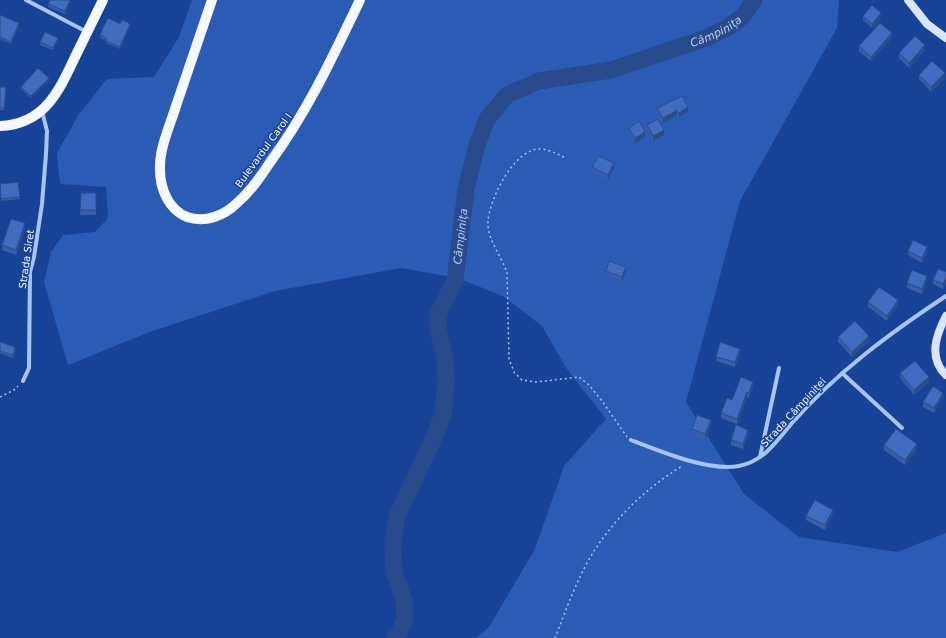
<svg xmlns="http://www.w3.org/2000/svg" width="946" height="638" font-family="'DejaVu Sans',sans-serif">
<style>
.green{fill:#2a5cb6}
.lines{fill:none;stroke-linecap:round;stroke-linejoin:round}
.river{stroke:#294a8a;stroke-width:17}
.path{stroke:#aac4f2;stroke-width:1.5;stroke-dasharray:2 3;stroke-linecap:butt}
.street{stroke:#aac4f2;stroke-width:4}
.secondary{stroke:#d9e5fc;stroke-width:8}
.primary{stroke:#f5f8ff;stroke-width:10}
.wall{fill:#365da5}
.shaded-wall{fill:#2c4c86}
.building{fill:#3f6cc0;stroke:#2c4c86}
.labels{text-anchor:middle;stroke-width:3;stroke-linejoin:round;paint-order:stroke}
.street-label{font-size:10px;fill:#fff;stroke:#164398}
.water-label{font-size:11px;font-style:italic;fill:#b6cef8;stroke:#164398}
</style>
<rect width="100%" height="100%" fill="#164398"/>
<path class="green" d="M192,0h647l-2,28 -97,173 -54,201 58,92 55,43 98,15 49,-19v105h-470l13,-11 46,-78 29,-83 42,-47 -39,-50 -25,-43 -39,-30 -46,-18 -56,-10 -126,23 -123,40 -84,34 -24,-83 7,-30 12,-17 32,-3 13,-14 -2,-31 -46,-3 -3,-31 22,-39 28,-35 47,-2 25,-40z"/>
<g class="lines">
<path class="river" id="s1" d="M395,638l4,-4 6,-15 -1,-19 -10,-28 -1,-29 4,-27 35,-74 11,-27 3,-32 -1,-26 -7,-27v-16l17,-33 11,-92 11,-44 10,-26 20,-24 32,-14 72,-11 95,-32 21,-10 16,-12 11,-16"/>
<g class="path">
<path d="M564,157c-7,-3 -18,-9 -26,-8 -25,2 -49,51 -50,73 -1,17 14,35 19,51l2,86 5,13 8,8 14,2 43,-5 10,8 13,16 25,36"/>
<path d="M0,397l14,-7 4,-4"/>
<path d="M555,638c12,-30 23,-63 41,-90 22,-33 52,-61 86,-82"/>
</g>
<g class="street">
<path d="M26,0l61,32"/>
<path d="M842,373l60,55"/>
<path d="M23,381l6,-13 1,-96 4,-15 8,-53 4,-50 1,-23 -5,-20"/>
<path d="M631,440c28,11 79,32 108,26 25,-5 38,-25 53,-43 45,-51 98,-90 154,-127"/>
<path d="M760,457l19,-89"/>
</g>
<g class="secondary">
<path d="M908,0l19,24 19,14"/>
<path d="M946,316c-10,19 -18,42 0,59"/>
</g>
<g class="primary">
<path d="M212,0c-12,35 -24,71 -36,106 -6,20 -17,42 -16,64 0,19 9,40 27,47 18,6 37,-1 50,-14 14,-12 24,-27 34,-42 37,-50 62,-105 89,-161"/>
<path d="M0,126c45,-2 59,-35 76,-71 9,-18 18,-37 27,-55"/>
</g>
</g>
<g class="wall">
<path d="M71,0l-6,14 -17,-7v-3z"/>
<path d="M0,15l19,11 -8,18 -11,-5z"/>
<path d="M863,16l18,2 -9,10 -9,-8z"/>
<path d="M130,26l-10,23 -14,-6v-2l-6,-4v-3z"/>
<path d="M892,38l-21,23 -12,-10v-5z"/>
<path d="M58,40l-5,10 -13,-5v-3z"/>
<path d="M925,50l-16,18 -10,-10v-5z"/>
<path d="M919,75l26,3 -14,14 -12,-13z"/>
<path d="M49,81l-18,17 -10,-9v-2z"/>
<path d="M0,87h6l-2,23h-4z"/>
<path d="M657,108l31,4 -9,5 -2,-2 -14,8 -6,-11z"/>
<path d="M647,125l17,10 -11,6 -6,-11z"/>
<path d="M629,128l16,9 -10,6 -6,-10z"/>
<path d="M592,167l22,1 -6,12 -16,-8z"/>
<path d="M0,191l20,6v2l-19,2z"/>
<path d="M81,193h15v22h-16z"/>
<path d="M25,228l-9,27 -14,-5v-5z"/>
<path d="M908,251l19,1 -5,11 -14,-8z"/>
<path d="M606,271l20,1 -4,10 -16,-7z"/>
<path d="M946,272v11l-3,6 -10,-5v-4z"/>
<path d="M927,281l-5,13 -15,-6v-5z"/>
<path d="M868,302l30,3 -11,16 -19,-14z"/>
<path d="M838,337l31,4 -17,16 -14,-15z"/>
<path d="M0,342l15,8 -2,8 -13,-5z"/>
<path d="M740,354l-5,13 -19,-6v-4z"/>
<path d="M900,373l29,9 -15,13 -14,-17z"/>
<path d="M753,387l-4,11 -2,-1 -10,27 -16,-6v-5l11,-13z"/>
<path d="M943,397l-9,16 -11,-6v-5z"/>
<path d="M711,425l-6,14 -13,-5v-5z"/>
<path d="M748,435l-5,14 -12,-4v-5z"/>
<path d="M884,445l33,4 -12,16 -21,-15z"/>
<path d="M833,515l-8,15 -19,-10v-4z"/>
</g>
<g class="shaded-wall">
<path d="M70,0h1l-6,14v-3z"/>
<path d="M881,13v5l-9,10v-4z"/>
<path d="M19,23v3l-8,18v-2z"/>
<path d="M130,24v2l-10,23v-2z"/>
<path d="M892,33v5l-21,23v-4z"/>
<path d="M58,38v2l-5,10v-2z"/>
<path d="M925,45v5l-16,18v-5z"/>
<path d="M945,73v5l-14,14v-5z"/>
<path d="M49,78v3l-18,17v-2z"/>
<path d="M688,107v5l-9,5v-4z"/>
<path d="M677,110v5l-14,8v-5z"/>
<path d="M664,130v5l-11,6v-5z"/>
<path d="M645,132v5l-10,6v-5z"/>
<path d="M614,163v5l-6,12v-5z"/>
<path d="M25,223v5l-9,27v-5z"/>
<path d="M927,247v5l-5,11v-5z"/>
<path d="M626,267v5l-4,10v-5z"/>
<path d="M927,276v5l-5,13v-5z"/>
<path d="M946,278v5l-3,6v-5z"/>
<path d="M898,300v5l-11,16v-5z"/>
<path d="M869,336v5l-17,16v-5z"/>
<path d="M740,349v5l-5,13v-5z"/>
<path d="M929,377v5l-15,13v-5z"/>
<path d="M753,382v5l-4,11v-5z"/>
<path d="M747,392v5l-10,27v-5z"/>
<path d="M943,393v4l-9,16v-5z"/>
<path d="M711,420v5l-6,14v-5z"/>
<path d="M748,430v5l-5,14v-5z"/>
<path d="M917,444v5l-12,16v-5z"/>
<path d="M833,510v5l-8,15v-5z"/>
</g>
<g class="building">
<path d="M50,0h20l-5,11 -17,-7z"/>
<path d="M872,5l9,8 -9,11 -9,-8z"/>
<path d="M0,15l19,8 -8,19 -11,-5z"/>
<path d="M108,18l12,6 2,-4 8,4 -10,23 -14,-6 1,-2 -7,-5z"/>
<path d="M880,23l12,10 -21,24 -12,-11z"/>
<path d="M45,32l13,6 -5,10 -13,-6z"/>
<path d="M915,36l10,9 -16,18 -10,-10z"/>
<path d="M932,61l13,12 -14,14 -12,-12z"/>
<path d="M38,68l11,10 -18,18 -10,-9z"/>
<path d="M0,87h6l-2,21h-4z"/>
<path d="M682,96l6,11 -9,6 -2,-3 -14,8 -6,-10z"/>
<path d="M658,119l6,11 -11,6 -6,-11z"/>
<path d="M639,121l6,11 -10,6 -6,-10z"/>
<path d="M598,156l16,7 -6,12 -16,-8z"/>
<path d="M18,182l2,15 -19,2 -1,-15z"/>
<path d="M81,193h15v17h-16z"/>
<path d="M11,219l14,4 -9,27 -14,-5z"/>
<path d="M913,240l14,7 -5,11 -14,-7z"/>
<path d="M609,261l17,6 -4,10 -16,-6z"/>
<path d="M938,269l8,3v6l-3,6 -10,-4z"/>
<path d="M912,270l15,6 -5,13 -15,-6z"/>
<path d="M879,287l19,13 -11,16 -19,-14z"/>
<path d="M855,321l14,15 -17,16 -14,-15z"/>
<path d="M0,342l15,5 -2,8 -13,-4z"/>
<path d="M720,342l20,7 -5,13 -19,-5z"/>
<path d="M915,361l14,16 -15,13 -14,-17z"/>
<path d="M741,377l12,5 -4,11 -2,-1 -10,27 -16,-6 6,-15 5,2z"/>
<path d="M933,386l10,7 -9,15 -11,-6z"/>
<path d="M697,415l14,5 -6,14 -13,-5z"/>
<path d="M736,425l12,5 -5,14 -12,-4z"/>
<path d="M896,429l21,15 -12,16 -21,-15z"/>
<path d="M815,500l18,10 -8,15 -19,-9z"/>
</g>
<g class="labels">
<g class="street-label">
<text transform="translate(263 150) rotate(-54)" y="4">Bulevardul Carol I</text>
<text transform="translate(26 259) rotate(-82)" y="4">Strada Siret</text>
<text transform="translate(793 412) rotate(-47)" y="4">Strada Câmpiniței</text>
</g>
<g class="water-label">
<text dy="4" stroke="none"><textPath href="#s1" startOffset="794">Câmpinița</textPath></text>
<text dy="4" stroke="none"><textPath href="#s1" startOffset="422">Câmpinița</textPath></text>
</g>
</g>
</svg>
